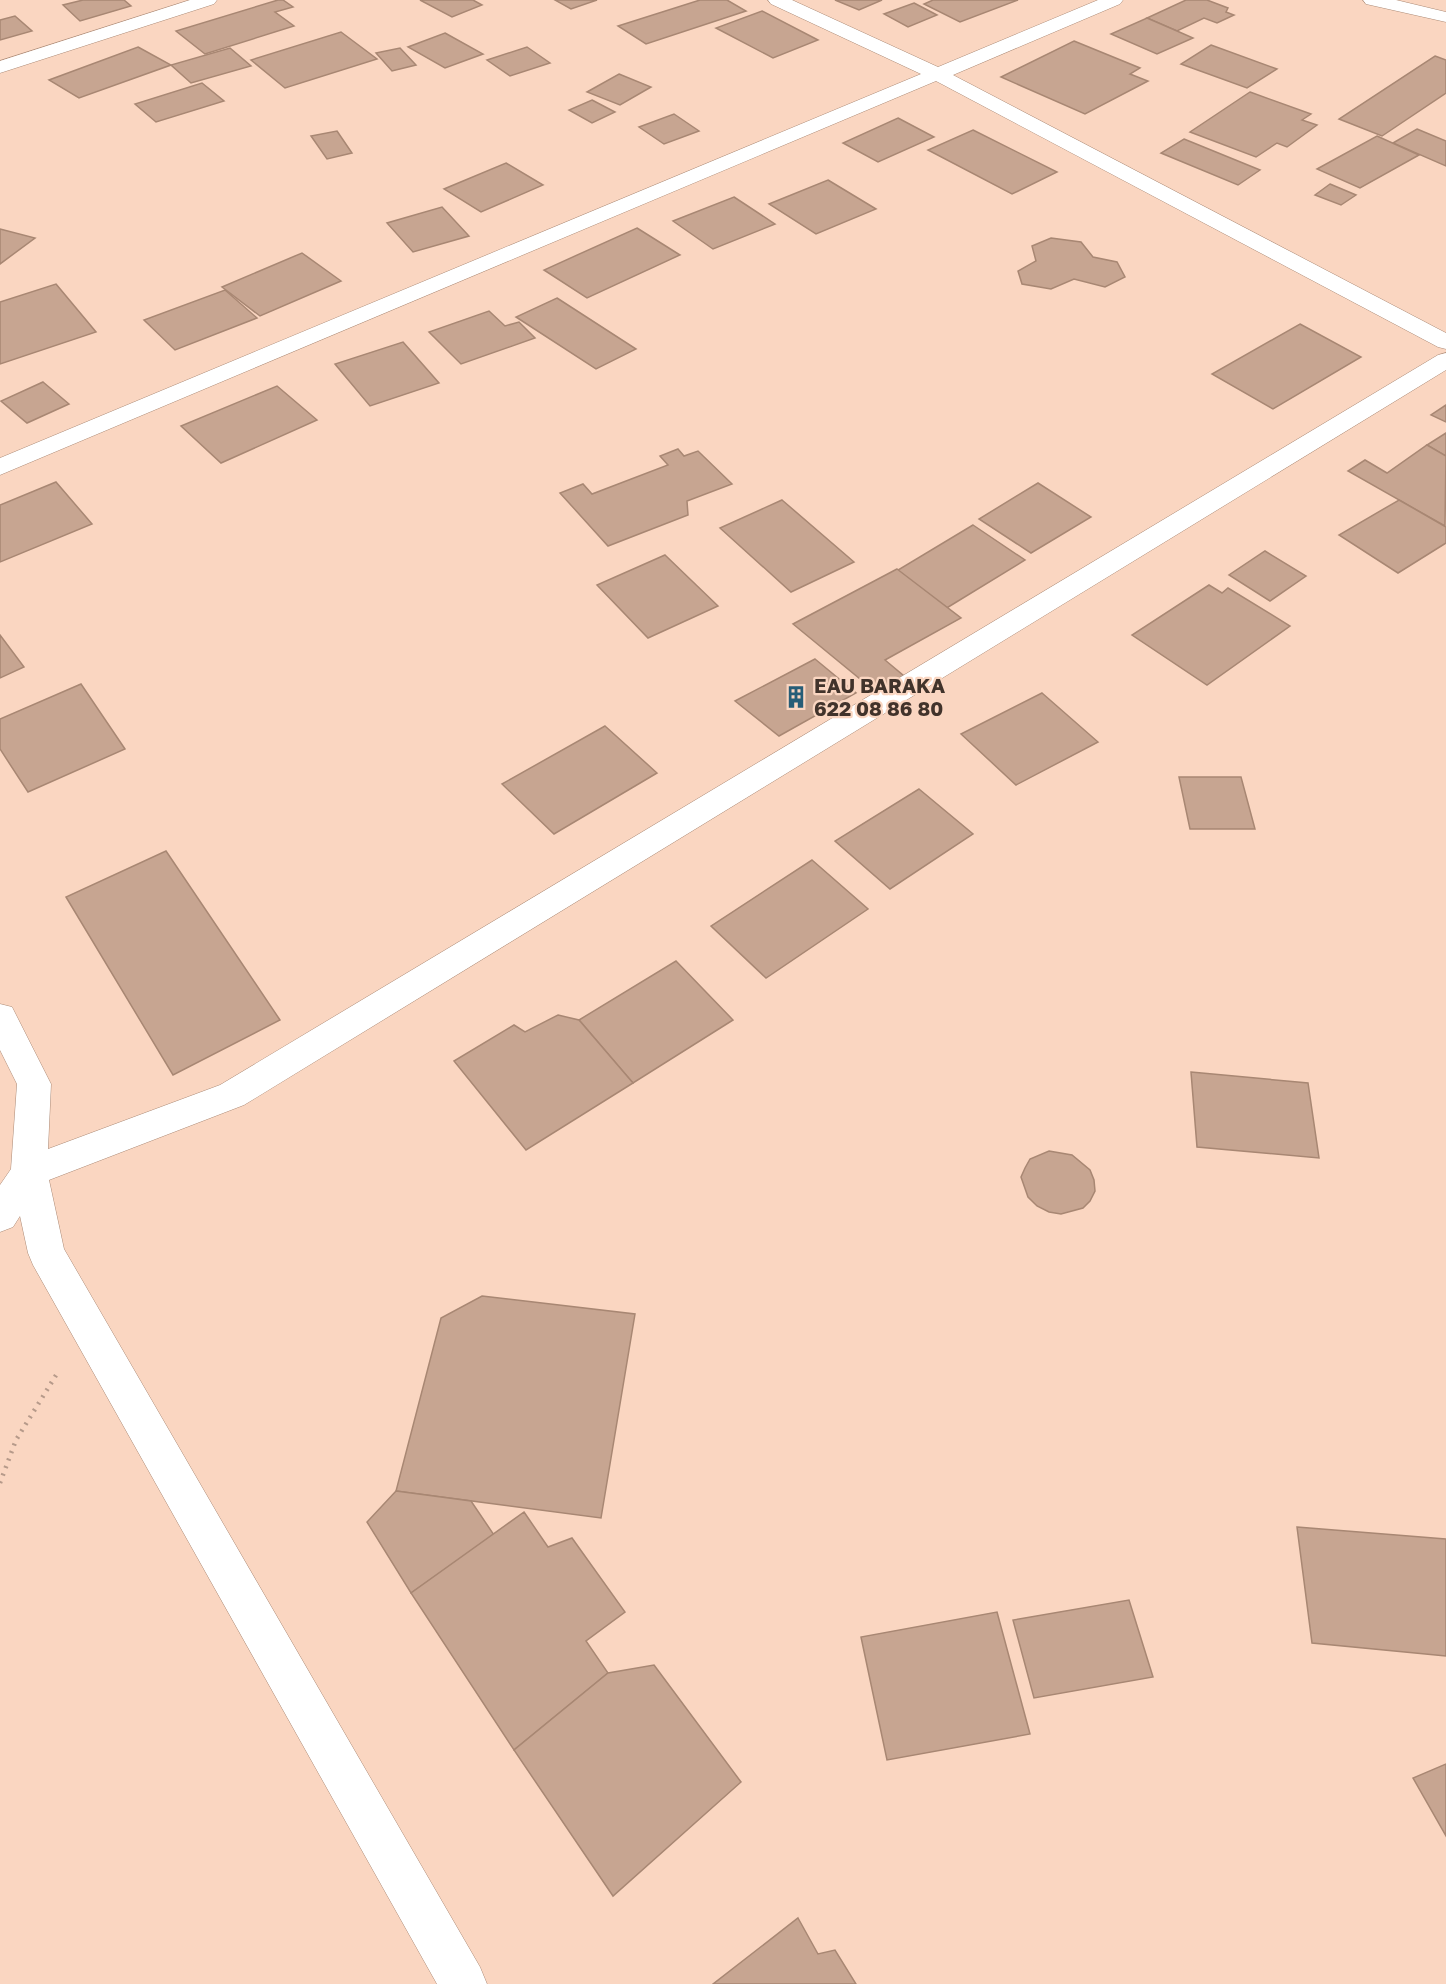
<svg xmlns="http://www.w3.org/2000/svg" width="1446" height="1984" font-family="'Golos Text',sans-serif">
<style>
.building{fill:#c7a591;stroke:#a88773;stroke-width:1.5}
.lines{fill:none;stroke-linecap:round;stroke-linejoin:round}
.street-casing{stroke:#ab8a76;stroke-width:1}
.path{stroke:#b69a8a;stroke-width:4.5;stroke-dasharray:2 6;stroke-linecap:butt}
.street{fill:#fff;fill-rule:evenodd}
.labels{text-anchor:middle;stroke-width:4.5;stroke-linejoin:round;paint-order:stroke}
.poi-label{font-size:20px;font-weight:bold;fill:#41332b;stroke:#fad6c1;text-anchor:start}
</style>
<rect width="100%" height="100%" fill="#fad6c1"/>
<g class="building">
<path d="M83,0h41l7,6 -51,15 -17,-16z"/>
<path d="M278,0h5l10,7 -18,5 19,14 -89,28 -29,-23z"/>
<path d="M420,0h53l9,5 -30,12z"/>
<path d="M555,0h42l-26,9z"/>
<path d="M700,0h27l19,11 -100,33 -28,-18z"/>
<path d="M835,0h47l-23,10z"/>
<path d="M933,0h85l-58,22 -36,-18z"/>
<path d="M1186,0h21l21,8 -2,4 8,3 -17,8 -13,-5 -27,13 -30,-13z"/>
<path d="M914,3l23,12 -29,12 -24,-13z"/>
<path d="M762,11l56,29 -45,18 -57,-30z"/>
<path d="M15,16l17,15 -32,9v-20z"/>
<path d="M1147,18l30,13 16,7 -36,16 -46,-20z"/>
<path d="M341,32l36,27 -92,29 -34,-28z"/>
<path d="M445,33l38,21 -38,14 -37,-21z"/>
<path d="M1074,41l66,27 -10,6 18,7 -63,33 -84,-37z"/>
<path d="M1211,45l66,24 -30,19 -66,-24z"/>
<path d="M138,47l33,18 -92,33 -30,-18z"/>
<path d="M527,47l23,16 -40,13 -23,-16z"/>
<path d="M230,48l21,18 -60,17 -20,-18z"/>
<path d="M400,48l16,17 -24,6 -16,-18z"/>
<path d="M1435,56l11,4v33l-64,43 -43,-17z"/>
<path d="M619,74l32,13 -31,18 -33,-13z"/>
<path d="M202,83l22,18 -68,21 -21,-18z"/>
<path d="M1250,92l61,22 -9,6 15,5 -30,22 -10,-4 -21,14 -66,-25z"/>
<path d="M592,100l23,12 -23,11 -23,-13z"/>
<path d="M674,114l25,17 -35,13 -25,-17z"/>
<path d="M898,118l36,19 -56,25 -35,-19z"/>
<path d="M1417,129l29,12v25l-53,-23z"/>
<path d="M973,130l84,42 -45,22 -84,-44z"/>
<path d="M337,131l15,22 -25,6 -16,-23z"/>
<path d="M1377,136l42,19 -59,33 -43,-19z"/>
<path d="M1184,139l76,31 -22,15 -77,-32z"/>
<path d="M506,163l37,22 -62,27 -37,-23z"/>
<path d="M828,180l48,29 -60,25 -47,-30z"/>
<path d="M1330,184l26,11 -15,10 -26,-10z"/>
<path d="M734,197l41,27 -62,25 -40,-28z"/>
<path d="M442,207l27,29 -56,16 -26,-29z"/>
<path d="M637,228l43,27 -93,43 -43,-28z"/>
<path d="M0,229l35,9 -35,26z"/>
<path d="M1051,238l30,4 12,15 24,5 8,15 -20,10 -31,-8 -23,10 -29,-5 -4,-13 18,-10 -4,-15z"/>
<path d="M302,253l39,28 -81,35 -38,-29z"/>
<path d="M56,284l40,48 -96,32v-62z"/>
<path d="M225,290l32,28 -82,32 -31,-30z"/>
<path d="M557,298l79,51 -40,20 -80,-52z"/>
<path d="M489,311l16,15 14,-4 16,16 -74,26 -32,-32z"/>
<path d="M1300,324l61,33 -88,52 -61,-35z"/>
<path d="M403,342l36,41 -69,23 -35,-42z"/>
<path d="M43,382l26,22 -42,19 -26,-22z"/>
<path d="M277,386l40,34 -96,43 -40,-37z"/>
<path d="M1446,405v17l-15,-7z"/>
<path d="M1446,433v23l-19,-11z"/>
<path d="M1427,445l19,11 -1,70 -97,-55 17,-11 22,13z"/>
<path d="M678,449l6,7 14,-5 34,33 -45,17 1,14 -80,31 -48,-53 23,-9 9,10 76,-29 -8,-9z"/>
<path d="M56,482l36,42 -92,38v-57z"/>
<path d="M1038,483l53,34 -60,36 -52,-34z"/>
<path d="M782,500l72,62 -63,30 -71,-64z"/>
<path d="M1399,500l47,27v16l-48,30 -59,-38z"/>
<path d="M973,525l52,35 -80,49 -52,-36z"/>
<path d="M1265,551l41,25 -36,25 -41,-26z"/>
<path d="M665,555l53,51 -70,32 -51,-53z"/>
<path d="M897,569l64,49 -76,42 19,16 -28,16 -83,-68z"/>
<path d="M1209,585l13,8 6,-5 62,38 -83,59 -75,-50z"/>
<path d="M0,635l24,32 -24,11z"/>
<path d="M815,659l41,34 -77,43 -44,-35z"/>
<path d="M81,684l44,65 -97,43 -28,-43v-30z"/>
<path d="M1042,693l56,49 -82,43 -55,-51z"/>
<path d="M605,726l52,47 -103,61 -52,-50z"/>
<path d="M1179,777h62l14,52h-65z"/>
<path d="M919,789l54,45 -83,55 -55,-48z"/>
<path d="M166,851l114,169 -107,55 -107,-178z"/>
<path d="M812,860l56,49 -102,69 -55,-52z"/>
<path d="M676,961l57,59 -100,63 -54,-63z"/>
<path d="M558,1015l21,5 54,63 -107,67 -72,-89 60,-36 11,7z"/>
<path d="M1191,1072l117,11 11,75 -122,-11z"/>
<path d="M1049,1151l23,4 18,15 4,10 1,11 -5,10 -7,7 -22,6 -12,-2 -12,-6 -9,-9 -7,-20 4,-9 5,-9z"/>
<path d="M482,1296l153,18 -34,204 -205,-27 45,-173z"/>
<path d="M396,1491l75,10 23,34 -83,58 -44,-71z"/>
<path d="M524,1512l24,35 24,-9 53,74 -39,29 22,32 -94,77 -103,-157z"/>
<path d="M1297,1527l149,12v117l-134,-13z"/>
<path d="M1129,1600l24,77 -119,21 -21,-78z"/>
<path d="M997,1612l33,122 -143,26 -26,-123z"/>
<path d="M654,1665l87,117 -128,114 -99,-146 94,-77z"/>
<path d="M1446,1764v72l-33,-58z"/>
<path d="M798,1918l20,36 17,-4 21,34h-143z"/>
</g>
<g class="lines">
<g class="street-casing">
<g id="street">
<path d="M190,0h27l-3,4 -214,69v-12z"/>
<path d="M768,0h24l146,67 160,-67h25l-3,4 -167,71 493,258v16l-8,-2 -502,-266 -936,394v-17l921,-384 -150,-70z"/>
<path d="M1363,0h33l50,12v10l-80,-18z"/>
<path d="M1446,353v17l-1202,735 -195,75 15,69 416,718 7,17h-50l-404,-719 -5,-12 -8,-37 -7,11 -13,5v-47l11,-16 6,-85 -17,-34v-46l12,3 39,77 -3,65 172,-64 1218,-730z"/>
</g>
</g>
<path class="path" d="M0,1483l16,-43 42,-68"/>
<use href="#street" class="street"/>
</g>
<defs>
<g id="building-bare" transform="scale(1.8)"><path d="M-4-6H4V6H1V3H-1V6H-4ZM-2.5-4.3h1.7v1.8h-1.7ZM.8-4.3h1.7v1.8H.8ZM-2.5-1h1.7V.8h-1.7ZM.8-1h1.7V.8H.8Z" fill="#265d77" stroke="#fad6c1" stroke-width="2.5" paint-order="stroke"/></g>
</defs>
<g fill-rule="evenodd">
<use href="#building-bare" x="796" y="697"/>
</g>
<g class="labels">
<g class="poi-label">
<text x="814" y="693">EAU BARAKA<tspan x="814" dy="23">622 08 86 80</tspan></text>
</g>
</g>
</svg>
